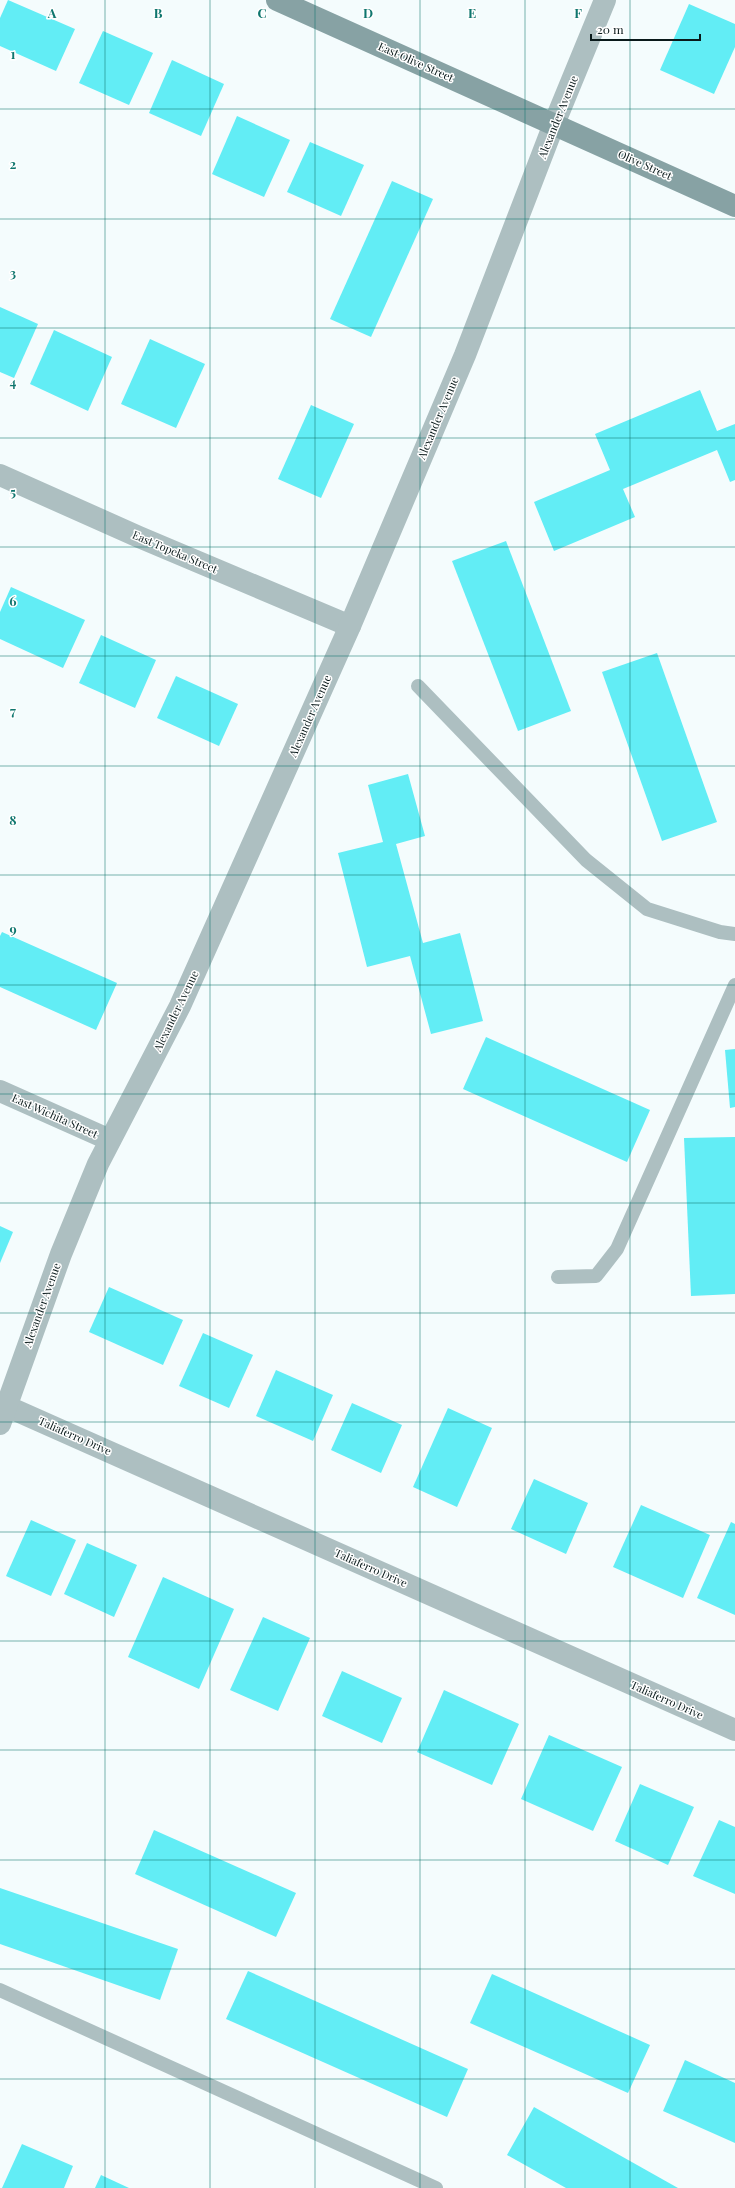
<svg xmlns="http://www.w3.org/2000/svg" width="735" height="2188" font-family="'Playfair Display',serif">
<style>
.building{fill:#62edf5}
.lines{fill:none;stroke-linecap:round;stroke-linejoin:round}
.lane{stroke:#adbfc1;stroke-width:14}
.street{stroke:#adbfc1;stroke-width:22}
.secondary{stroke:#87a2a4;stroke-width:22}
.grid{fill:none;stroke:#0f766e;stroke-width:1;stroke-opacity:0.55}
.labels{text-anchor:middle;stroke-width:3;stroke-linejoin:round;paint-order:stroke}
.street-label{font-size:11px;fill:#09191a;stroke:#fff}
.grid-label{font-size:13px;text-anchor:middle;font-weight:bold;fill:#0f766e;stroke:#fff;stroke-width:3;stroke-linejoin:round;paint-order:stroke}
</style>
<rect width="100%" height="100%" fill="#f4fcfd"/>
<g class="building">
<path d="M8,0l67,29 -19,42 -56,-25v-28z"/>
<path d="M689,4l46,20v23l-21,47 -54,-24z"/>
<path d="M103,31l50,22 -24,52 -50,-22z"/>
<path d="M172,60l52,24 -23,52 -52,-23z"/>
<path d="M237,116l53,24 -26,57 -52,-23z"/>
<path d="M310,142l54,23 -23,51 -54,-24z"/>
<path d="M392,181l41,18 -62,138 -41,-18z"/>
<path d="M0,307l38,17 -24,54 -14,-6z"/>
<path d="M54,330l58,27 -24,54 -58,-27z"/>
<path d="M150,339l55,25 -29,64 -55,-24z"/>
<path d="M700,390l17,41 18,-7v56l-5,2 -13,-32 -94,39 12,28 -81,34 -20,-49 76,-32 -15,-36z"/>
<path d="M311,405l43,19 -33,74 -43,-19z"/>
<path d="M506,541l65,170 -53,20 -66,-170z"/>
<path d="M11,587l74,33 -22,48 -63,-29v-27z"/>
<path d="M101,635l55,25 -21,48 -56,-25z"/>
<path d="M657,653l60,169 -55,19 -60,-169z"/>
<path d="M176,676l62,28 -19,42 -62,-28z"/>
<path d="M408,774l17,62 -29,8 27,99 37,-10 23,88 -52,13 -21,-78 -43,11 -29,-114 45,-11 -15,-57z"/>
<path d="M2,932l115,51 -21,47 -96,-43v-51z"/>
<path d="M486,1037l164,73 -23,52 -164,-73z"/>
<path d="M735,1049v58l-5,1 -5,-58z"/>
<path d="M735,1137v157l-44,2 -7,-158z"/>
<path d="M0,1226l13,6 -13,31z"/>
<path d="M109,1287l74,33 -20,45 -74,-33z"/>
<path d="M203,1333l50,22 -24,53 -50,-22z"/>
<path d="M276,1370l57,25 -20,46 -57,-25z"/>
<path d="M352,1403l50,22 -21,48 -50,-23z"/>
<path d="M448,1408l44,20 -35,79 -44,-20z"/>
<path d="M534,1479l54,24 -22,51 -55,-25z"/>
<path d="M641,1505l69,30 -27,63 -70,-31z"/>
<path d="M31,1520l45,20 -25,56 -45,-20z"/>
<path d="M731,1522l4,2v91l-38,-17z"/>
<path d="M87,1543l50,22 -23,52 -50,-23z"/>
<path d="M163,1577l71,32 -35,80 -71,-32z"/>
<path d="M263,1617l47,21 -32,73 -48,-21z"/>
<path d="M342,1671l60,27 -20,45 -60,-27z"/>
<path d="M444,1690l75,34 -27,61 -75,-33z"/>
<path d="M549,1735l73,32 -29,64 -72,-32z"/>
<path d="M640,1784l54,23 -26,58 -53,-24z"/>
<path d="M719,1820l16,7v67l-42,-18z"/>
<path d="M154,1830l142,63 -20,44 -141,-63z"/>
<path d="M0,1888l178,61 -18,51 -160,-56z"/>
<path d="M248,1971l220,98 -21,48 -221,-98z"/>
<path d="M492,1974l158,71 -22,48 -158,-70z"/>
<path d="M685,2060l50,23v60l-72,-32z"/>
<path d="M534,2107l144,81h-112l-59,-33z"/>
<path d="M22,2144l51,22 -9,22h-62z"/>
<path d="M101,2175l28,13h-34z"/>
</g>
<g class="lines">
<g class="lane">
<path d="M418,686l168,174 61,49 73,23 15,2"/>
<path d="M558,1277l38,-1 21,-27 118,-264"/>
<path d="M0,1990l436,198"/>
</g>
<g class="street">
<path d="M0,475l139,62 211,89"/>
<path d="M0,1091l110,49"/>
<path d="M6,1406l729,324"/>
<path d="M0,1424l61,-170 37,-90 82,-158 170,-380 115,-271 89,-231 51,-124"/>
</g>
<path class="secondary" d="M277,0l458,206"/>
</g>
<path class="grid" d="M105,0v2188M210,0v2188M315,0v2188M420,0v2188M525,0v2188M630,0v2188M0,109h735M0,219h735M0,328h735M0,438h735M0,547h735M0,656h735M0,766h735M0,875h735M0,985h735M0,1094h735M0,1203h735M0,1313h735M0,1422h735M0,1532h735M0,1641h735M0,1750h735M0,1860h735M0,1969h735M0,2079h735"/>
<g class="labels">
<g class="street-label">
<text transform="translate(416 62) rotate(24)" y="4">East Olive Street</text>
<text transform="translate(558 117) rotate(-68)" y="4">Alexander Avenue</text>
<text transform="translate(645 165) rotate(24)" y="4">Olive Street</text>
<text transform="translate(438 418) rotate(-67)" y="4">Alexander Avenue</text>
<text transform="translate(175 552) rotate(23)" y="4">East Topeka Street</text>
<text transform="translate(310 716) rotate(-66)" y="4">Alexander Avenue</text>
<text transform="translate(176 1011) rotate(-64)" y="4">Alexander Avenue</text>
<text transform="translate(55 1116) rotate(24)" y="4">East Wichita Street</text>
<text transform="translate(42 1305) rotate(-70)" y="4">Alexander Avenue</text>
<text transform="translate(75 1436) rotate(24)" y="4">Taliaferro Drive</text>
<text transform="translate(371 1568) rotate(24)" y="4">Taliaferro Drive</text>
<text transform="translate(667 1700) rotate(24)" y="4">Taliaferro Drive</text>
</g>
</g>
<g class="grid-label">
<text x="52" y="18">A</text>
<text x="158" y="18">B</text>
<text x="262" y="18">C</text>
<text x="368" y="18">D</text>
<text x="472" y="18">E</text>
<text x="578" y="18">F</text>
<text x="13" y="59">1</text>
<text x="13" y="169">2</text>
<text x="13" y="278">3</text>
<text x="13" y="387">4</text>
<text x="13" y="497">5</text>
<text x="13" y="606">6</text>
<text x="13" y="716">7</text>
<text x="13" y="825">8</text>
<text x="13" y="934">9</text>
</g>
<path d="M591 34v6h109v-6" fill="none" stroke="#09191a" stroke-width="2"/>
<text x="597" y="34" font-size="12" fill="#09191a" stroke="#ffffff" stroke-width="3" paint-order="stroke">20 m</text>
</svg>
